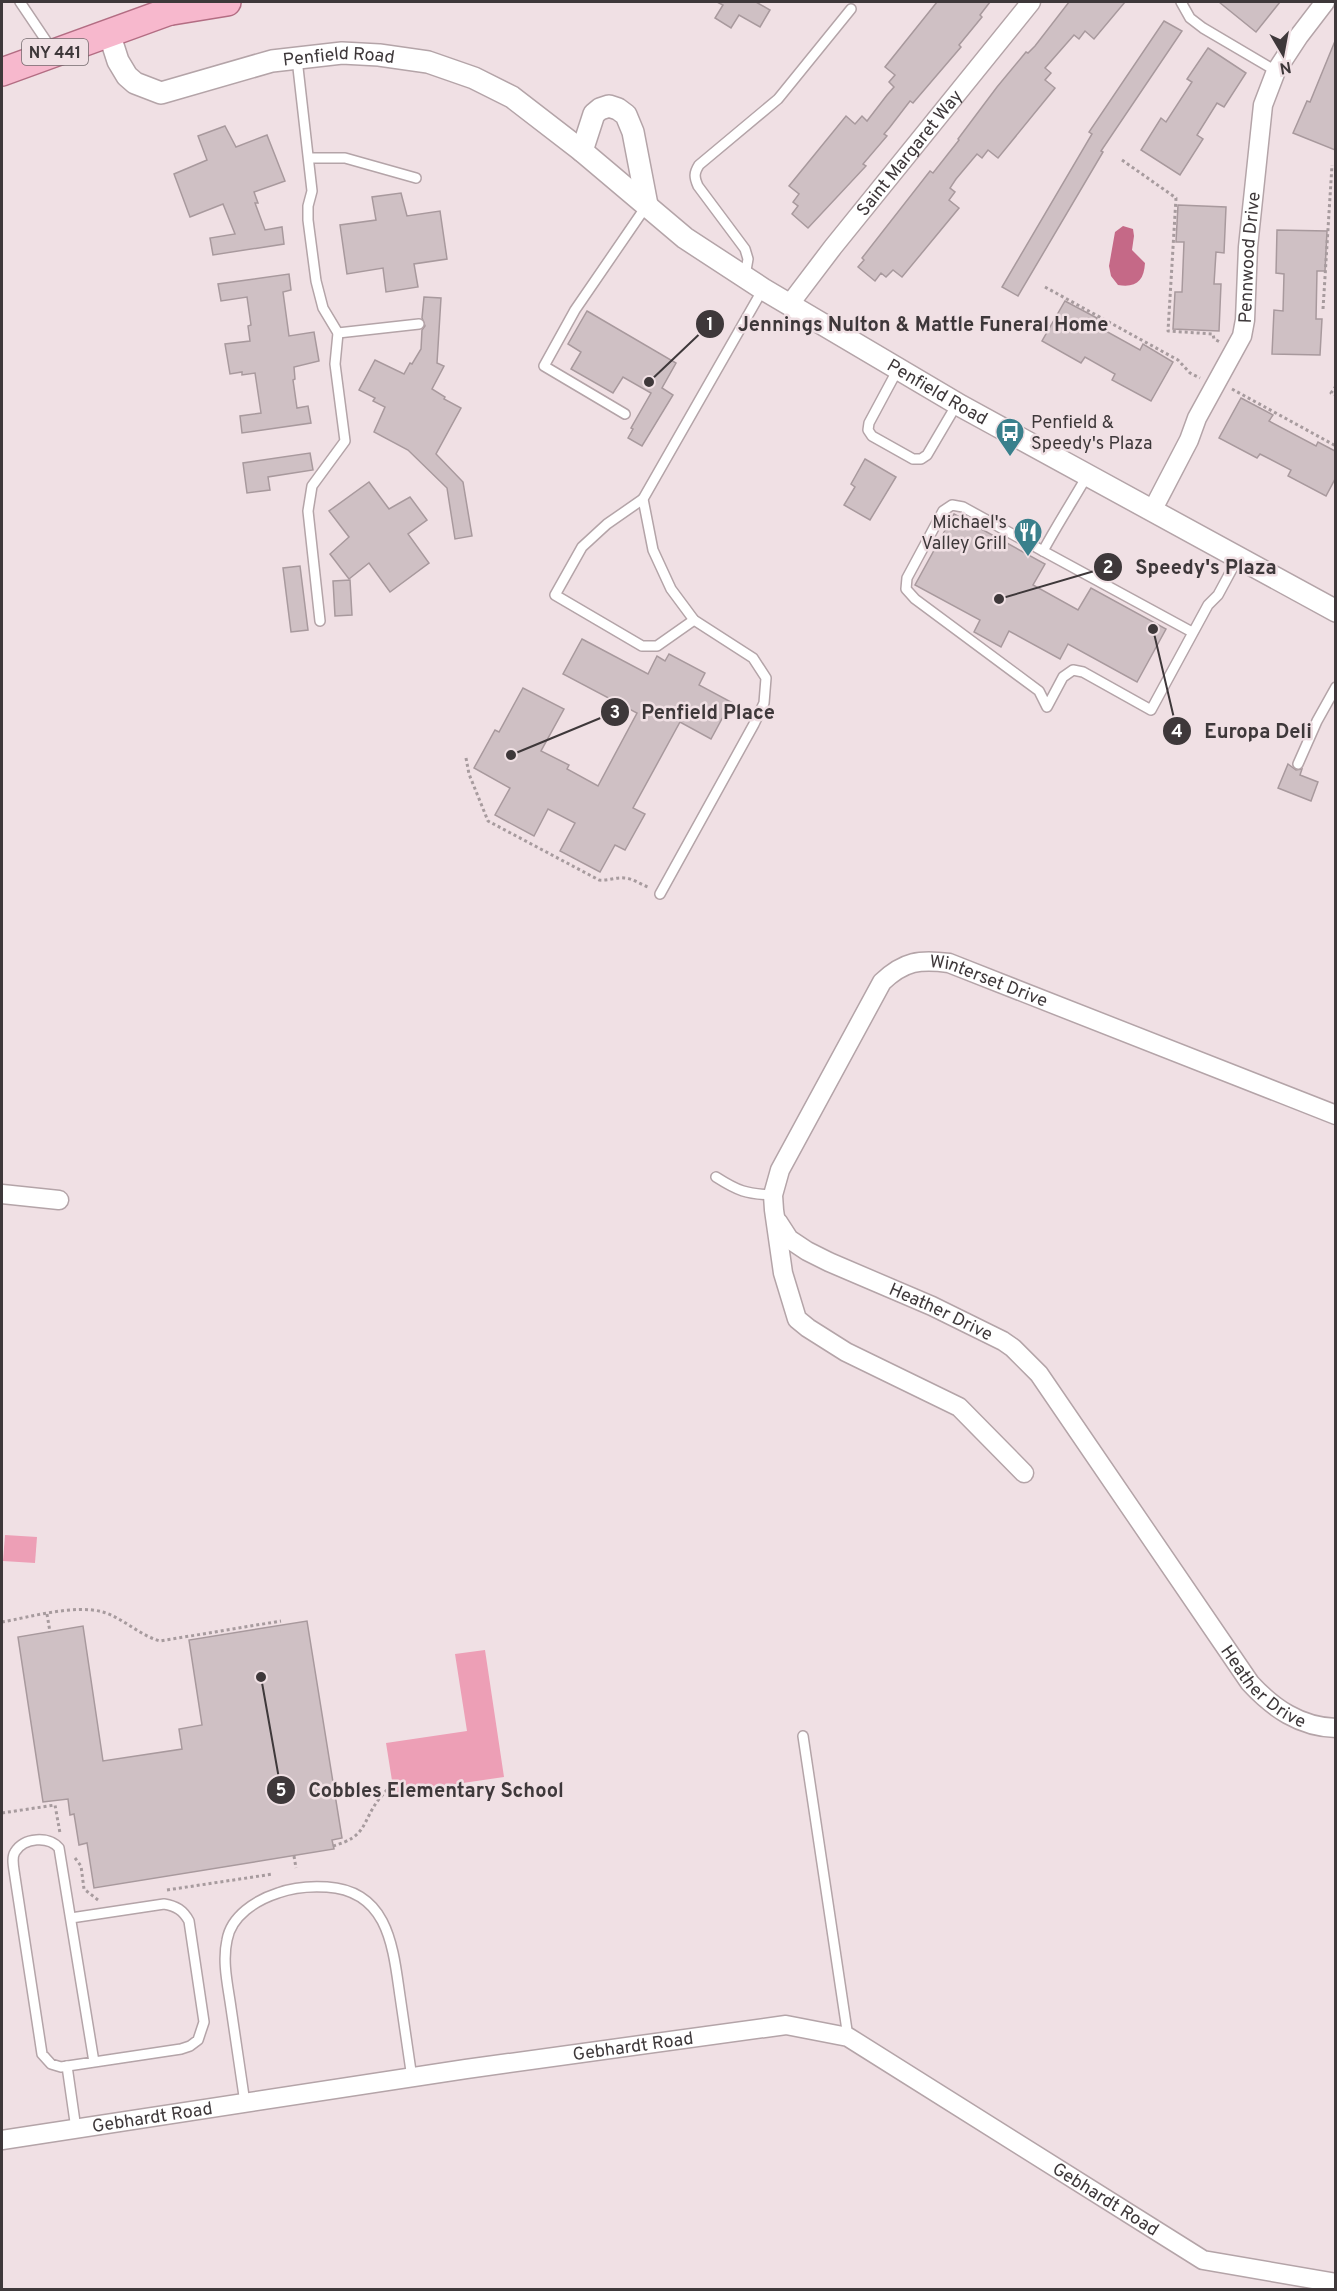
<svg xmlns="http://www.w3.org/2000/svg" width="1337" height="2291" font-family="Overpass,sans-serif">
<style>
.green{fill:#ed9fb6}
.water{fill:#c56987}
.building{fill:#cfc0c4;stroke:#a8999d;stroke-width:1.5}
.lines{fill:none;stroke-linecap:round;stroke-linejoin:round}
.service-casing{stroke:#b4a4a8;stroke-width:12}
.minor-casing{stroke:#b4a4a8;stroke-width:21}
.tertiary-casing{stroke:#b4a4a8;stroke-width:24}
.primary-casing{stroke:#b36d83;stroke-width:30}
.path{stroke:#a79b9e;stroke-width:3;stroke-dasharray:3 3;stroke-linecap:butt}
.service{stroke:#fff;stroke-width:9}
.minor{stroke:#fff;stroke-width:18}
.tertiary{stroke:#fff;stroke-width:21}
.primary{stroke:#f7b8cd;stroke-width:27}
.labels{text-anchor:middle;stroke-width:5;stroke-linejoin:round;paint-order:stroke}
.shield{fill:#f0e0e4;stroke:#736a6d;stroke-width:1.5}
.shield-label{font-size:16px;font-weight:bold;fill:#3e383a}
.street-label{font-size:18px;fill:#3e383a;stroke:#f0e0e4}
.poi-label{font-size:18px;fill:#3e383a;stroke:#f0e0e4;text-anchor:start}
.leader{fill:none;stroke:#3e383a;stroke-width:2}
.callout-dot{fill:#3e383a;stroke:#f0e0e4;stroke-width:2}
.mark-label{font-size:18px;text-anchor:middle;font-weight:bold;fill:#fff}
.callout-label{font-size:20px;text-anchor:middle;font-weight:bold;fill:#3e383a;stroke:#f0e0e4;stroke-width:5;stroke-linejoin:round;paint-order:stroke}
</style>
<rect width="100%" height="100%" fill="#f0e0e4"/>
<g class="green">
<path d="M5,1535l32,2 -2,26 -32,-2z"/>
<path d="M485,1650l19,127 -110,16 -8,-50 81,-12 -12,-77z"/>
</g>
<path class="water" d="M1123,226l10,3 1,7 -2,14 13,13c-1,18 -9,25 -27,22l-7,-9 -2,-10 6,-34z"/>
<g class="building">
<path d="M717,2h39l14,8 -10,17 -21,-12 -8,13 -16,-10 8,-13z"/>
<path d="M937,2h53l-10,13 2,2 -23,28 2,2 -48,56 -3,-2 -20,26 -6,7 3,2 -24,28 3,2 -58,62 -16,-14 6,-8 -5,-4 6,-8 -10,-8 57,-70 9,8 7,-8 5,5 20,-26 7,-8 -5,-5 6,-7 -10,-8z"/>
<path d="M1069,2h56l-31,37 -9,-8 -6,8 -5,-4 -29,33 6,5 -6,7 10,8 -57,70 -10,-8 -6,8 -5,-4 -21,25 -6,9 5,4 -6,8 10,8 -57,69 -9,-7 -7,7 -5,-4 -6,8 -17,-14 6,-7 -2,-2 68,-87 3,2 26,-33 -1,-1 39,-52 29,-35 2,1 7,-7z"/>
<path d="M1219,2h61l-24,30z"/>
<path d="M1164,21l18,10 -81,120 2,1 -85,144 -16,-9 90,-153 -3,-2z"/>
<path d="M1335,41v109l-42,-17 14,-32 3,1z"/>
<path d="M1208,48l38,25 -22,34 -7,-4 -20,32 6,4 -23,36 -39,-25 20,-32 5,4 26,-40 -5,-3z"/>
<path d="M225,126l11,21 31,-12 18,46 -31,11 4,11h-3l10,27 17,-3 2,17 -71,11 -3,-17 25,-4 -12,-30 -33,13 -16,-43 33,-14 -9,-24z"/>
<path d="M401,193l6,23 33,-5 7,48 -33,5 4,23 -32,5 -3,-24 -36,6 -7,-49 36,-5 -4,-23z"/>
<path d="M1178,205l48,2 -2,46 -8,-1 -2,32h7l-2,47 -46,-2 2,-37h7l2,-50h-8z"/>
<path d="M1277,230l50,1 -2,40h-8l-1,48h6l-2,36 -48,-1 2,-44 9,1 1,-37 -8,-1z"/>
<path d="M289,274l2,16 -8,2 6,44 25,-4 5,29 -25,6 1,12 -2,1 4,28 11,-2 3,17 -69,10 -2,-17 21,-3 -6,-40 -13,2v-3l-12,2 -5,-30 25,-3 -2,-15 3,-1 -4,-28 -26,4 -3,-17z"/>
<path d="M424,297l17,1 -4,65 7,3 -12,23 13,8 -1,2 17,9 -25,46 27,28 9,54 -17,3 -8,-51 -39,-38 -34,-18 11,-25 -12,-6 2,-3 -16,-8 16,-30 29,14 6,-11 2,1 9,-15 1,-19 3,-4 -3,-8z"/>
<path d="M1065,301l32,17 -4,6 47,26 3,-6 30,18 -22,39 -39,-21 3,-6 -30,-17 -4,6 -39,-22z"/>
<path d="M587,311l89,52 -14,25 11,7 -31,51 -14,-8 5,-9 -2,-1 20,-35 -28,-16 -10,16 -42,-24 10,-17 -13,-8z"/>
<path d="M1241,398l32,17 -4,6 47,25 2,-4 17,9v28l-9,17 -38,-20 3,-6 -31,-16 -3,4 -38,-20z"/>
<path d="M310,453l3,17 -45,7 2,13 -23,3 -4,-30z"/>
<path d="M865,459l31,18 -26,43 -26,-15 11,-18 -4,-3z"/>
<path d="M369,482l20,27 21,-12 17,23 -19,14 21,29 -39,29 -21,-29 -20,16 -19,-25 19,-17 -20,-26z"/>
<path d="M954,514l91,50 -12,21 45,25 13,-22 75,41 -29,53 -69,-38 -8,15 -51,-28 -8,16 -27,-15 6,-12 -65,-35z"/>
<path d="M300,566l8,64 -17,2 -8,-64z"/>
<path d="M350,580l2,35 -17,1 -2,-35z"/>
<path d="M582,639l66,35 9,-18 8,5 4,-7 36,19 -6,12 32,17 -20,37 -31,-17 -47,86 12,6 -20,36 -10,-5 -15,27 -40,-21 15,-28 -27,-14 -14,27 -39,-21 15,-27 -36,-20 21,-38 4,2 24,-44 41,21 -23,42 28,14 -2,4 31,17 39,-73 -74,-39z"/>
<path d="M1288,764l8,6 6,-1 -2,6 18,7 -7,19 -33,-13z"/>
<path d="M307,1621l35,217 -10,2 2,9 -240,39 -7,-45 -8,2 -5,-31 -4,1 -2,-16 -25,3 -25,-165 65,-11 20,135 79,-12 -3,-20 23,-4 -13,-85z"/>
</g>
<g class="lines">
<g class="service-casing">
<g id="service">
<path d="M20,2l33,49"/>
<path d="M1181,2l9,16 13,10 73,43"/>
<path d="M297,59l15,132 -4,15v14l8,61 7,27 15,25 -3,31 10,77 -33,45 -4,25 12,110"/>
<path d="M310,158h35l71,20"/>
<path d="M745,276l3,-17 -3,-10 -47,-63c-4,-9 -4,-13 1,-21l79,-66 73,-90"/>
<path d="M338,333l81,-9"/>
<path d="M898,369l-29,54 -1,7 4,6 41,23h8l6,-4 30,-51"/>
<path d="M625,414l-81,-48 31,-56 72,-105"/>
<path d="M1087,476c-15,26 -30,49 -44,75l-80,-44 -11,-2 -9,6 -36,67 -1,11 9,10 124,92 8,16 16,-30 10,-7 10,2 68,38 57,-105 10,-10 20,-37"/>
<path d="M643,499l-36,25 -25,23 -27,48 87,51h15l37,-26"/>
<path d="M1043,551l149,81"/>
<path d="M1298,764l19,-43 19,-34"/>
<path d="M660,894l94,-170 10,-21 2,-25 -13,-20 -59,-38 -23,-31 -18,-39 -10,-51 120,-210"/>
<path d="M716,1177c22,14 30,17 57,18"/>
<path d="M803,1736l45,301"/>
<path d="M71,1918l93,-14c12,2 19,6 25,17l15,101 -6,18 -8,6 -9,3 -120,18 -10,-3 -9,-10 -27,-177c-1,-8 -4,-19 0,-25 9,-15 34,-16 44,-4l35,214"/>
<path d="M67,2066l9,63"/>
<path d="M245,2103c-5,-32 -9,-63 -14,-95 -3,-22 -9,-46 -4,-68 4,-24 29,-40 51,-47 16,-6 33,-7 49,-6 62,4 66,61 73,109 4,27 8,54 12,82"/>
</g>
</g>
<g class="minor-casing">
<g id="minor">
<path id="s1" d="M789,305l44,-58 198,-245"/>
<path id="s2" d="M1152,511l37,-71 8,-22 45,-82 3,-16 3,-73 15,-142 13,-34 23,-35 26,-34"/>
<path d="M2,1194l57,6"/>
<path id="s3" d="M778,1222l11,17 18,12 22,11 103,44 71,35 10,7 26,26 211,309c23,25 50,44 86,45"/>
<path id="s4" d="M1024,1473l-65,-66 -113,-55 -38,-24 -11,-9 -14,-46 -9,-63 -1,-15 7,-25 102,-188c22,-21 38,-23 67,-19l387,152"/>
<path id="s5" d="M2,2140l464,-71 320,-44 62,12 355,223 133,23"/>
</g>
</g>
<g class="tertiary-casing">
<g id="tertiary">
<path id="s6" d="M109,33l9,28 9,15 8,7 26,10 111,-32 70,-8 37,2 49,7 46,16 38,19 70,54 103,87 78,51 198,117 375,205"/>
<path d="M582,151l12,-37 6,-5 9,-3 9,3 8,6 7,17 14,73"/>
</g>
</g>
<g class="primary-casing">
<g id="primary">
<path d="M172,11l55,-9"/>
<path d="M2,72l168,-61 18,-9"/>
</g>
</g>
<g class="path">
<path d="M1122,160l54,38 -8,133 45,3 1,5 6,3"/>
<path d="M1045,287l133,73 12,13 10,5"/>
<path d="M1323,309l9,-144"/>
<path d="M1336,386l-5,7 5,2"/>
<path d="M1232,389l104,57"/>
<path d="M466,758l3,16 19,47 111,59c9,1 17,-3 25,-2 8,0 16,6 24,9"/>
<path d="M47,1614l3,18"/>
<path d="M2,1622c28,-5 73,-18 101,-10 20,6 36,23 57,29l121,-20"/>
<path d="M2,1813l53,-8 5,28"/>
<path d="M333,1846c35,-10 28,-23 46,-47 4,-5 9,-10 13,-15"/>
<path d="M294,1856l2,12"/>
<path d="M75,1858l6,8 3,23 14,11"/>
<path d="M167,1890l106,-16"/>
</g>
<use href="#service" class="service"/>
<use href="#minor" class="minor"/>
<use href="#tertiary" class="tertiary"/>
<use href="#primary" class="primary"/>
</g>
<defs>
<g id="bus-pin" transform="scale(1.5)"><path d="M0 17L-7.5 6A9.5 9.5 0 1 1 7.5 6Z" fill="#3a808c" stroke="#f0e0e4"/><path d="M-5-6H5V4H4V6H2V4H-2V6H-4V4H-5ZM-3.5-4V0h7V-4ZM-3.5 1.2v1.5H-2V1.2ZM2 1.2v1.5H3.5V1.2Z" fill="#fff"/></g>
<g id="restaurant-pin" transform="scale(1.5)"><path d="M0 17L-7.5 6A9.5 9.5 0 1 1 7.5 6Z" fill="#3a808c" stroke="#f0e0e4"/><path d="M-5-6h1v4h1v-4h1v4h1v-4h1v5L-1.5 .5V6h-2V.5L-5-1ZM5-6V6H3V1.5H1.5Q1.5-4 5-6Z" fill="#fff"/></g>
</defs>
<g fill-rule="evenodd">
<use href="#bus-pin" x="1010" y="432"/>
<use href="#restaurant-pin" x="1028" y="532"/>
</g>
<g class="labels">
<rect class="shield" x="22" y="39" width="66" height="26" rx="4.5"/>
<g class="shield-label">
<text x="55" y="58">NY 441</text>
</g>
<g class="street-label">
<text dy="6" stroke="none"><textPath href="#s6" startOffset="268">Penfield Road</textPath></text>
<text dy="6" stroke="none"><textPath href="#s1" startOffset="194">Saint Margaret Way</textPath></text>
<text dy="6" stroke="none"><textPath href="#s2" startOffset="276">Pennwood Drive</textPath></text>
<text dy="6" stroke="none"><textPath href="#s6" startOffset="968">Penfield Road</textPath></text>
<text dy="6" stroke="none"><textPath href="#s4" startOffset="760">Winterset Drive</textPath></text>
<text dy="6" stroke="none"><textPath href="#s3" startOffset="189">Heather Drive</textPath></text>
<text dy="6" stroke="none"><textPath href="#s3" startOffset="693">Heather Drive</textPath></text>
<text dy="6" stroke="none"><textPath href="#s5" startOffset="638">Gebhardt Road</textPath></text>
<text dy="6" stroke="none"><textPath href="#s5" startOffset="152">Gebhardt Road</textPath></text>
<text dy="6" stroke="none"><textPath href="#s5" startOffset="1160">Gebhardt Road</textPath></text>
</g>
<g class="poi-label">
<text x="1031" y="428">Penfield &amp;<tspan x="1031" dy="21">Speedy's Plaza</tspan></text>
<text x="1007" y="528" text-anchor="end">Michael's<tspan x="1007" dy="21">Valley Grill</tspan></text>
</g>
</g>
<path class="leader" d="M649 382L710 324M999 599L1108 567M511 755L615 712M1153 629L1177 731M261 1677L281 1790"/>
<g class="callout-dot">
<circle cx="649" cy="382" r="6"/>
<circle cx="999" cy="599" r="6"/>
<circle cx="511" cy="755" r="6"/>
<circle cx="1153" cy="629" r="6"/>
<circle cx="261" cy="1677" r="6"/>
<circle cx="710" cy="324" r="15"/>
<circle cx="1108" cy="567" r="15"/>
<circle cx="615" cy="712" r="15"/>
<circle cx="1177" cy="731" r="15"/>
<circle cx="281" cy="1790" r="15"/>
</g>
<g class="mark-label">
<text x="710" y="330">1</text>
<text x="1108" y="573">2</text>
<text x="615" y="718">3</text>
<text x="1177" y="737">4</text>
<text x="281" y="1796">5</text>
</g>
<g class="callout-label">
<text x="923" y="331">Jennings Nulton &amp; Mattle Funeral Home</text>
<text x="1206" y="574">Speedy's Plaza</text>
<text x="708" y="719">Penfield Place</text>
<text x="1258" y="738">Europa Deli</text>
<text x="436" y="1797">Cobbles Elementary School</text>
</g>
<rect width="1337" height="2291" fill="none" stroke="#3e383a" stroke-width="6"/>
<g transform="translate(1283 54) rotate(170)" stroke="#f0e0e4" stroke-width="4.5" paint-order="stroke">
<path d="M0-4.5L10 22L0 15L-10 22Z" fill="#3e383a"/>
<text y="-9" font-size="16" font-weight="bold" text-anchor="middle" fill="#3e383a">N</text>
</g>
</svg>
